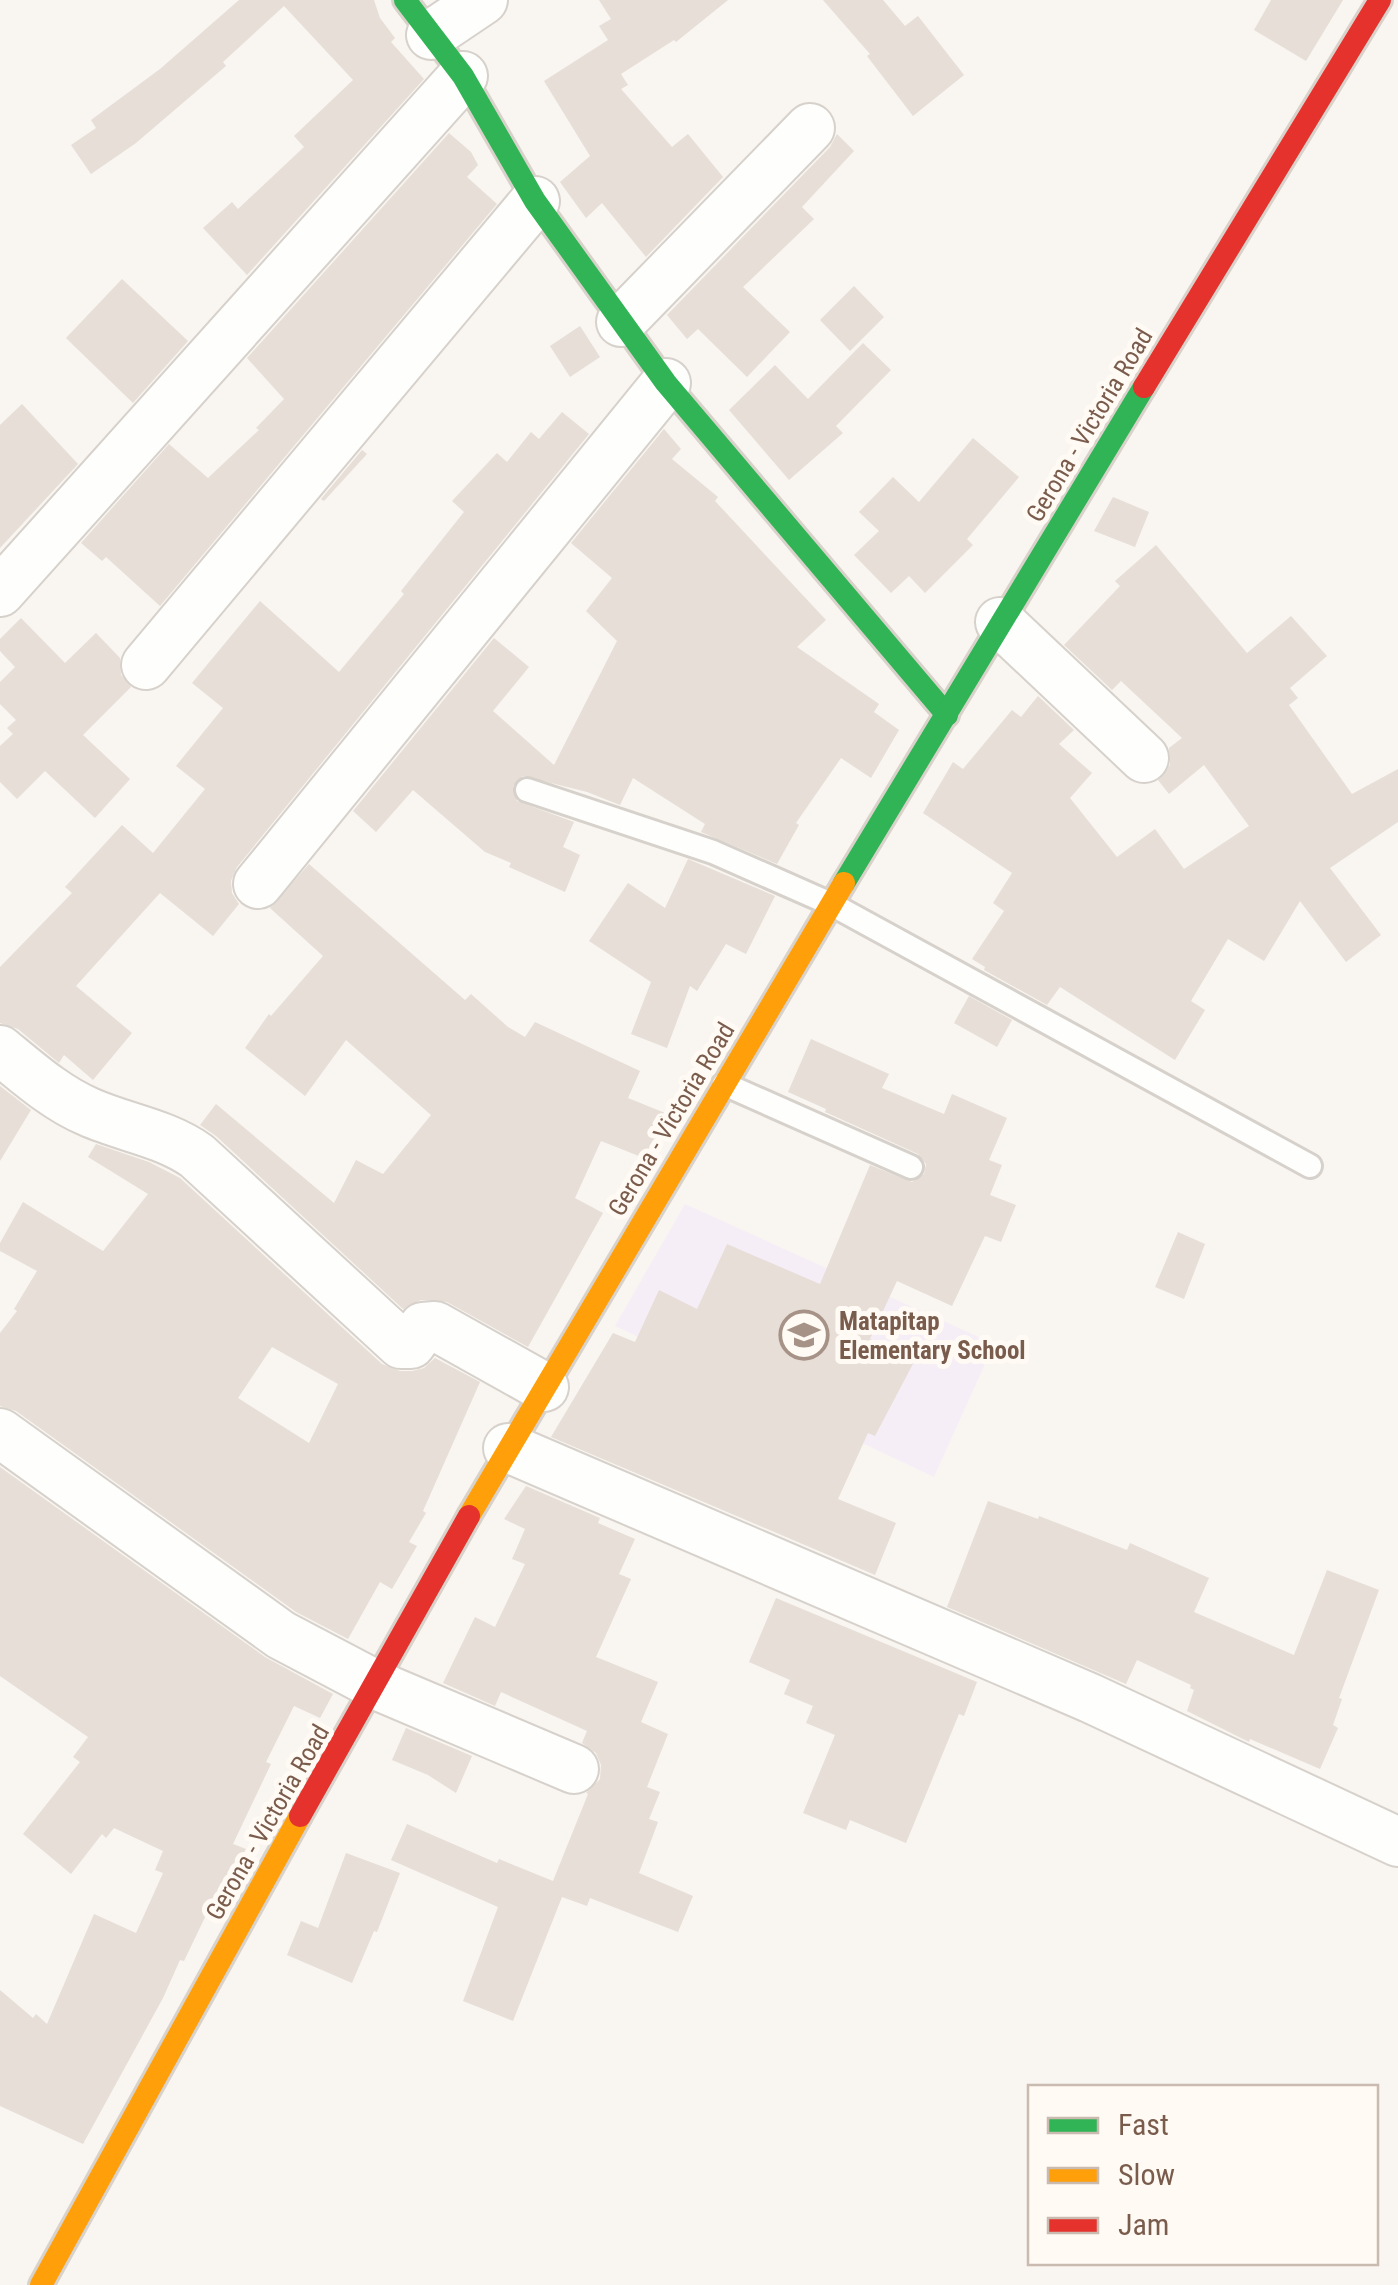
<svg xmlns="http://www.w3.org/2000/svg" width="1398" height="2285" font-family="'Roboto Condensed',sans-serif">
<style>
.education{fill:#f6eef6}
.building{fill:#e6ded7;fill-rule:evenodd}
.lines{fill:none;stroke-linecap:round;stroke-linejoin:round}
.lane-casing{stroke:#d7d1cb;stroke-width:28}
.street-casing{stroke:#d7d1cb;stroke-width:52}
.fast-casing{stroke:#d9d2cb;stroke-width:28}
.slow-casing{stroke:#d9d2cb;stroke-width:28}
.jam-casing{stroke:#d9d2cb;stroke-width:28}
.lane{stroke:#fefefd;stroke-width:22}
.street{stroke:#fefefd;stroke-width:48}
.fast{stroke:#30b455;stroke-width:22}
.slow{stroke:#ff9f0a;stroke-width:22}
.jam{stroke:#e5322d;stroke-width:22}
.labels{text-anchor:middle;stroke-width:10;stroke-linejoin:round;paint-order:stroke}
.street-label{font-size:25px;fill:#7a5c4d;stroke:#fffaf3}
.poi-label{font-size:25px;font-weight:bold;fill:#7a5c4d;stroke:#fffaf3;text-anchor:start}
</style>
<rect width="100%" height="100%" fill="#f9f5f0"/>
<path class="education" d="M685,1204l309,140 -60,133 -319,-151z"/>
<g class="building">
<path d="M239,0h135l6,18 15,20 -4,4 33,37 -177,196 -44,-47 29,-26 6,7 66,-62 -10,-11 59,-56 -69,-74 -61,56 3,4 -90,77 -45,31 -20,-29 25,-17 -5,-8 69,-51z"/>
<path d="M599,0h129l-52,42 -2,-2 -53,34 7,11 -7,4 51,58 16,-13 35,43 -77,80 -44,-54 -16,15 -26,-36 30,-26 -46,-75 64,-41 -9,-14 12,-7z"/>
<path d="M823,0h60l22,26 13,-10 46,59 -51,41 -46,-60 3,-2z"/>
<path d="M1271,0h72l-37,61 -52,-31z"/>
<path d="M449,133l22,19 7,13 -11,12 30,27 -337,402 -54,-49 -4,4 -21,-18 88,-99 39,34 51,-48 -3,-2 28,-29 -37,-41z"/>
<path d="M837,134l17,17 -52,56 12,12 -71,68 47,45 -43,45 -49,-48 -11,10 -20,-24 163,-168z"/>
<path d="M122,279l66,62 -55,62 -67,-65z"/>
<path d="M854,286l30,31 -34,34 -30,-31z"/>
<path d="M580,326l20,31 -30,20 -20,-31z"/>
<path d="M863,343l28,27 -55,56 7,7 -54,47 -60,-70 46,-45 33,34z"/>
<path d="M22,404l56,60 -78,84v-123z"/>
<path d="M562,412l27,22 -352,433 -6,14 1,12 7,11 -26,32 -53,-43 -84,93 56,47 -39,47 -29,-25 -5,8 -41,-34 -18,-6v-56l72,-74 -7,-6 57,-62 31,28 52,-64 -29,-23 47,-58 -31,-25 68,-82 79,71 65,-78 -3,-3 63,-79 -12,-11 45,-48 10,9 24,-30 8,7z"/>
<path d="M664,429l17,20 -9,10 46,38 -3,4 111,119 -29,27 82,57 -5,8 25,18 -28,48 -30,-20 -45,65 3,2 -22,39 -76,-32 4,-8 -72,-46 -13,27 -33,-13 -64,-16 -10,10 4,15 57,21 -11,25 17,8 -15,37 -56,-25 2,-4 -26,-11 -72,-62 -37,42 -23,-21 141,-173 35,29 -36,44 61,54 63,-124 -31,-30 26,-33 -41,-35z"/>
<path d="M973,438l46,39 -52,62 6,6 -48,48 -16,-17 -18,17 -37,-38 25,-24 -20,-19 34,-35 26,25z"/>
<path d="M362,450l5,4 -43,47 -3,-2z"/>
<path d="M1113,497l36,15 -14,35 -41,-16z"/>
<path d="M1156,545l91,108 44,-37 36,40 -37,32 8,10 -9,7 63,89 46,-25v53l-68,46 51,67 -35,27 -46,-61 -36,60 -36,-22 -37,62 14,9 -30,50 -115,-73 -13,18 -63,-35 1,-3 -13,-8 32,-48 -11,-8 19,-30 -89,-60 30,-51 10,7 49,-59 9,7 17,-21 36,34 -15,14 33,29 -22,25 47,59 38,-28 29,40 65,-43 -45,-61 -35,29 -11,-14 12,-15 -1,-17 13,-10 -61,-57 -9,9 -48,-45 56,-59 -5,-5z"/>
<path d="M21,618l44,45 31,-30 24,25 1,17 10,12 -48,48 47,44 -35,39 -50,-47 -28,28 -17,-17v-36l13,-12 -6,-6 9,-8 -16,-16v-22l15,-15 -15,-16v-12z"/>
<path d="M688,859l87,37 -29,58 -20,-10 -29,47 -7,-5 -23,62 -36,-14 20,-52 -62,-41 39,-58 37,25z"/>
<path d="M309,864l156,136 6,-6 37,33 17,10 10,-15 105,49 -12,27 42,17 -26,43 -43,-17 -26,57 28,15 -75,134 -81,-45 -26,-2 -18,9 -187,-173 -16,-11 16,-21 118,99 22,-43 27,14 48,-59 -85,-75 -41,56 -60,-48 24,-34 2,2 52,-60 -53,-48z"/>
<path d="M969,996l43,24 -15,27 -43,-24z"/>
<path d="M811,1039l78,35 -7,14 62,26 8,-20 55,24 -18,42 13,5 -12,30 26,10 -15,37 -16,-6 -33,70 -55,-25 -27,58 45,21 -40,76 -7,-3 -30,66 58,24 -21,52 -324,-138 62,-104 22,9 24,-52 38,19 30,-65 93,40 50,-119 42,17 12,-8 2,-10 -8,-10 -93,-42 1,-3 -38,-17z"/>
<path d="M0,1086l31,24 -31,51z"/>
<path d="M96,1144l53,18 31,16 202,186 18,7h12l12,-3 11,-10 45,24 -57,129 3,2 -17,29 8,4 -25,43 -12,-7 -32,57 -52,-27 -280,-201 -16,-5v-73l17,-22 -3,-2 23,-38 -37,-20v-8l23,-41 80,49 45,-57 -60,-37zM272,1347l66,37 -29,59 -71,-45z"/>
<path d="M1178,1232l27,12 -21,55 -29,-12z"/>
<path d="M0,1467l265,190 68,37 -13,24 -26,-12 -28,56 5,2 -38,80 13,5 -35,63 -3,-1 -24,50 -4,-1 -17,38 -80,146 -83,-38v-116l33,28 3,-4 11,10 47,-110 42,19 27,-60 -8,-3 8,-19 -49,-23 -8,10 -4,-4 -31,40 -48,-40 57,-72 -7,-5 15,-20 -88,-61z"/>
<path d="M526,1486l74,32 -2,5 37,16 -16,35 12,5 -35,78 62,25 -17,40 27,12 -21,53 13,5 -11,27 9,3 -19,51 54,23 -15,36 -88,-34 -3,8 -25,-9 -49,124 -50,-20 35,-94 -107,-47 16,-36 90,39 2,-4 54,22 35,-87 -2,-1 14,-14 1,-14 -5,-12 -14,-10 5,-12 -86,-39 -6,14 -52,-23 32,-66 20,10 30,-63 -13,-5 13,-30 -21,-10z"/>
<path d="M988,1501l50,18 1,-3 88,34 3,-7 79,35 -15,34 100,43 33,-85 52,20 -40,108 3,1 -9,26 5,3 -18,41 -70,-30 -1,3 -62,-31 7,-21 -4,-2 1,-3 -54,-25 -11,24 -179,-77z"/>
<path d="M776,1598l201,84 -13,34 -5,-2 -53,129 -56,-23 -4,10 -43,-17 32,-78 -29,-12 7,-17 -29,-12 6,-14 -41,-18z"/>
<path d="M406,1728l66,28 -16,37 -28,-18 -36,-15z"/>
<path d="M346,1853l54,20 -23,59 -3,-1 -22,52 -65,-28 14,-34 17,7z"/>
</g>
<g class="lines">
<g class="lane-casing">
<g id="lane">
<path d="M527,790l186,62 118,52 479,262"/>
<path d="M724,1084l187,83"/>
</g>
</g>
<g class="street-casing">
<g id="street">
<path d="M431,35l52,-35"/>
<path d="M621,322l189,-194"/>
<path d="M0,592l463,-516"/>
<path d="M1000,622l144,136"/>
<path d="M146,665l389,-464"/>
<path d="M258,884l408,-501"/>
<path d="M0,1050c28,23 56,48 89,62 36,16 76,21 108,44l204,188h10l12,-17 12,-1 109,61"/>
<path d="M0,1433l281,202 95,50 198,84"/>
<path d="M508,1448l582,250 308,144"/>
</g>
</g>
<g class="fast-casing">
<g id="fast">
<path d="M405,0l58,76 72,125 131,182 281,332"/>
<path d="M844,883l300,-496"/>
</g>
</g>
<g class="slow-casing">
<g id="slow">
<path d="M469,1516l375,-633"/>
<path d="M41,2285l259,-469"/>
</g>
</g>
<g class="jam-casing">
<g id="jam">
<path d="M1144,387l236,-387"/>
<path d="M300,1816l169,-300"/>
</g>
</g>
<use href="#lane" class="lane"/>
<use href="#street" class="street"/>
<use href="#fast" class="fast"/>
<use href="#slow" class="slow"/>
<use href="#jam" class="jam"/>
</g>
<defs>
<g id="school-ring" transform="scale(2.5)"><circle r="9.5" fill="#fffaf3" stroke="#a69286" stroke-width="1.5"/><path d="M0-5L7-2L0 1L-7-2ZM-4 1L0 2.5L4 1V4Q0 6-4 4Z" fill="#a69286"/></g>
</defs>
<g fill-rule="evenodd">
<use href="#school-ring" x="804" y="1335"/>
</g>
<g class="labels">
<g class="street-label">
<text transform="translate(1089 425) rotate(-59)" y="9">Gerona - Victoria Road</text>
<text transform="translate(671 1119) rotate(-59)" y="9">Gerona - Victoria Road</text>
<text transform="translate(267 1822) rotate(-60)" y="9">Gerona - Victoria Road</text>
</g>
<g class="poi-label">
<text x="839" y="1330">Matapitap<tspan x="839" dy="29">Elementary School</tspan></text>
</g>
</g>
<rect x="1028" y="2085" width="350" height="180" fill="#fffaf3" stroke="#cabbb1" stroke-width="2.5"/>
<rect x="1048" y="2118" width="50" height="15" fill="#30b455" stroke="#cabbb1" stroke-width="2.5"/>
<text x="1118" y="2135" font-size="30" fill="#7a5c4d">Fast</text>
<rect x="1048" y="2168" width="50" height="15" fill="#ff9f0a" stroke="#cabbb1" stroke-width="2.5"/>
<text x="1118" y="2185" font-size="30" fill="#7a5c4d">Slow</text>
<rect x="1048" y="2218" width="50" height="15" fill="#e5322d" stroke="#cabbb1" stroke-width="2.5"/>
<text x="1118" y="2235" font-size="30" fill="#7a5c4d">Jam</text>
</svg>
